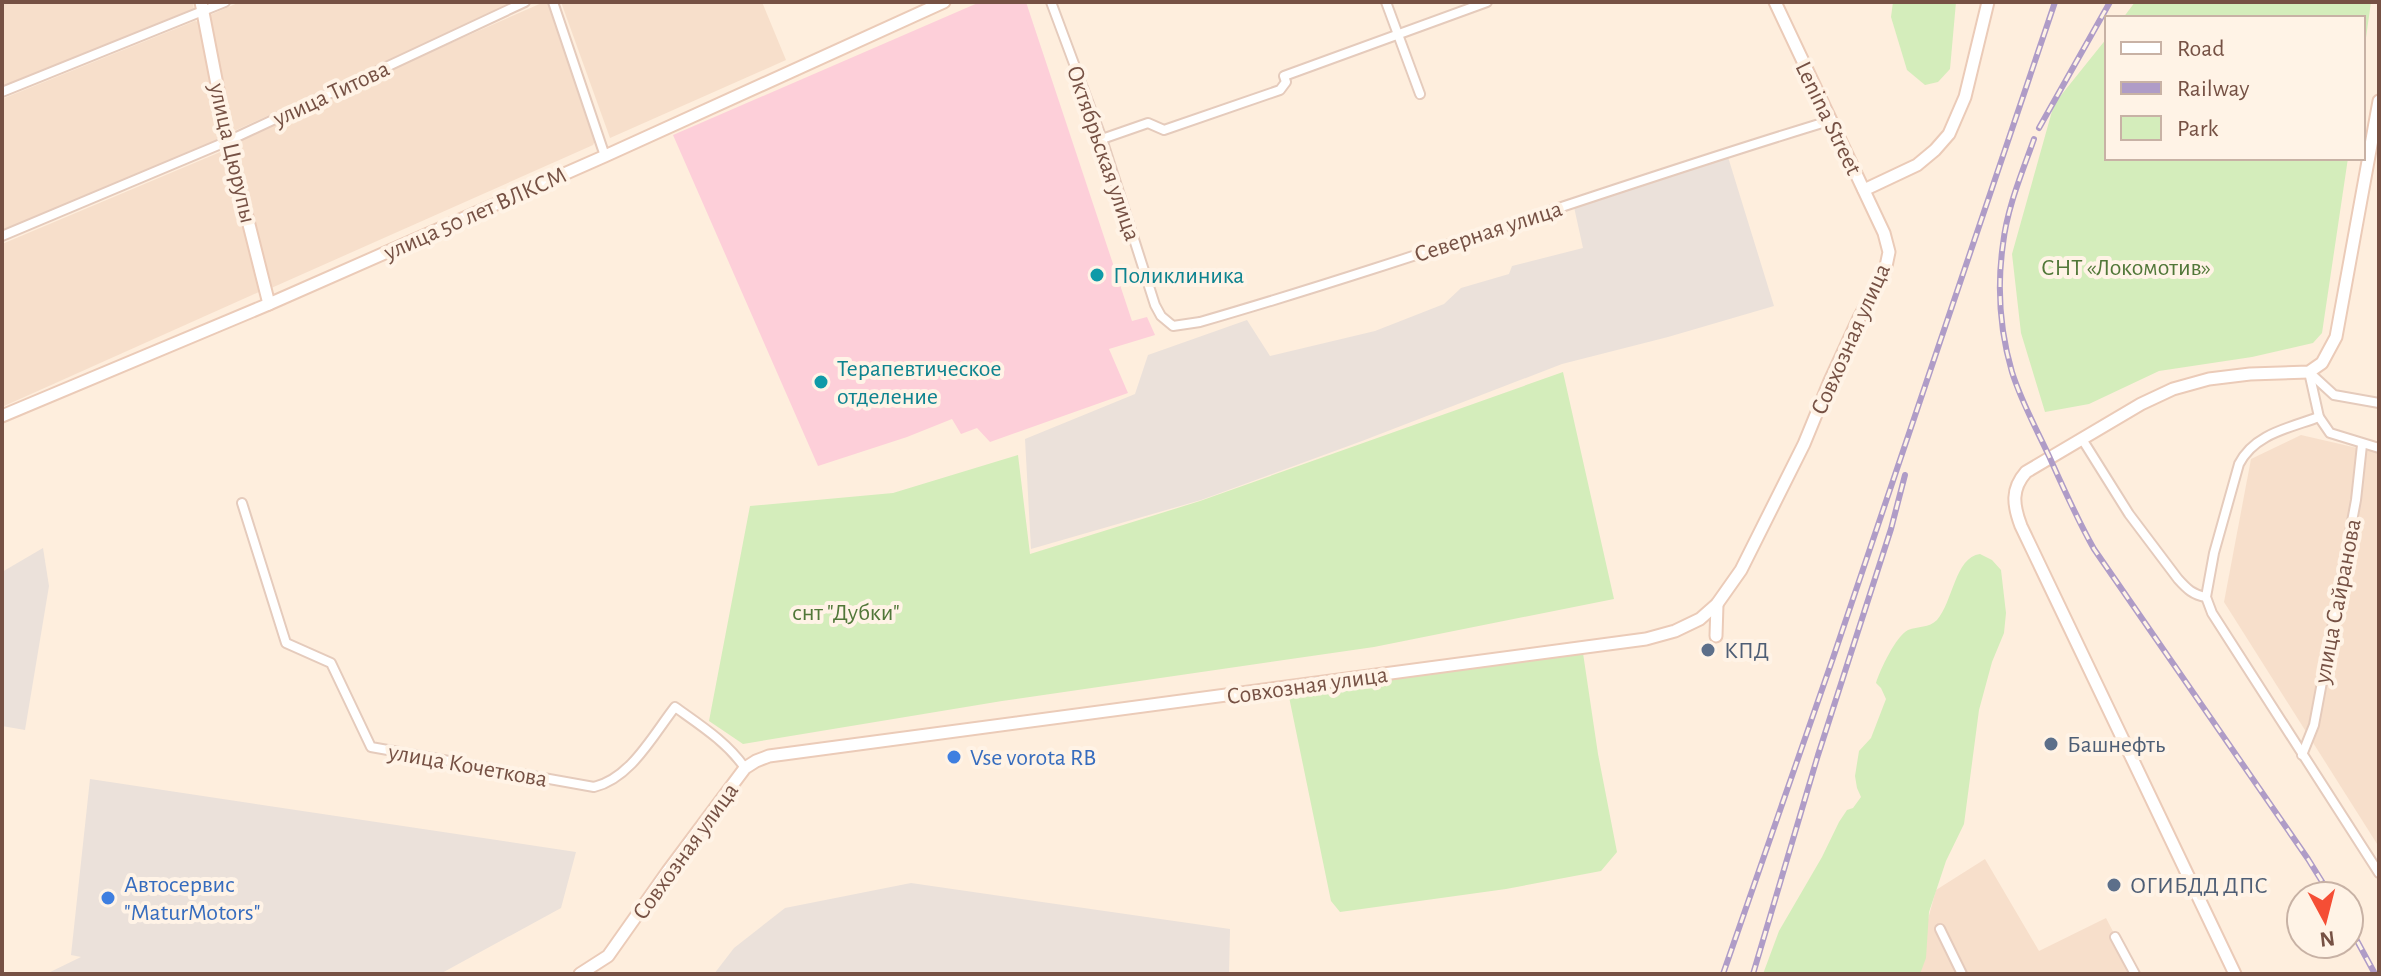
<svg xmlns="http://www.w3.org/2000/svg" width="2381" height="976" font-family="'Alegreya Sans',sans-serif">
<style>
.residential{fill:#f7dfcb}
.industrial{fill:#ebe1da}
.medical{fill:#fdcfd9}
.green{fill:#d4edbb}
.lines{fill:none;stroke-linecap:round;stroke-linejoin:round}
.street-casing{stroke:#e5cbbc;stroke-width:12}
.secondary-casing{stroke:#ebcbb8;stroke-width:15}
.street{stroke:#fff;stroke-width:8}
.secondary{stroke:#fff;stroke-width:11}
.rail-casing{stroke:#af9cc7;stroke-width:6}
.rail{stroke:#fff3e6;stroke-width:3;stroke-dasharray:9;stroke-linecap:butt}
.culture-dot{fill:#0f9aa8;stroke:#fff3e6;stroke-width:3}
.service-dot{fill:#5c6f8a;stroke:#fff3e6;stroke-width:3}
.shop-dot{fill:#3f7fe0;stroke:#fff3e6;stroke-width:3}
.labels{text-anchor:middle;stroke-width:8;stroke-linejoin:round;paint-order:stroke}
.street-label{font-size:24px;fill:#765144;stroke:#fff3e6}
.park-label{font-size:24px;fill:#517738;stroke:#fff3e6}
.culture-label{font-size:24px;fill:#0d838f;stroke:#fff3e6;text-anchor:start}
.service-label{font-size:24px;fill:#4e5e75;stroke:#fff3e6;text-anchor:start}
.shop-label{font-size:24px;fill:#366cbe;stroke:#fff3e6;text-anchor:start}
</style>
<rect width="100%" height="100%" fill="#feeedd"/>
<g class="residential">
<path d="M2,2h191l1,9 -192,78z"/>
<path d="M240,2h278l-284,129 -5,-4 -21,-108 2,-4z"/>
<path d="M544,2h4l47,139 -2,4 -324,144 -37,-146 28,-16z"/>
<path d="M561,2h201l24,58 -176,78z"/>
<path d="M195,21l4,1 23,112 -3,6 -217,93v-134z"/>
<path d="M225,150l3,3 31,139 -257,115v-163z"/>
<path d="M2301,435l78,18v394l-155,-245 27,-143z"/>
<path d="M1985,859l54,92 67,-33 29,56h-222l23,-84z"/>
</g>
<g class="industrial">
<path d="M1728,157l46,149 -106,31 -106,27 -200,77 -161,59 -170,49 -6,-110 110,-45 13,-39 99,-35 23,36 105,-25 69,-27 17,-16 48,-14 3,-8 71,-18 -9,-41z"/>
<path d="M43,548l6,38 -24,144 -23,-4v-154z"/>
<path d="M90,779l486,73 -15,56 -121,66h-394l35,-17 -10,-2z"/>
<path d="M911,883l319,46 -1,45h-515l20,-26 51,-40z"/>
</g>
<path class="medical" d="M980,2h46l106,319 15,-4 8,18 -46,14 19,44 -138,49 -13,-14 -16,6 -9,-15 -45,18 -89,29 -145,-331z"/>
<g class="green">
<path d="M1893,2h63l-6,67 -12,13 -13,3 -18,-15 -16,-53z"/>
<path d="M2135,2h236l-8,57v-41h-240z"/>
<path d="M2107,38v120h241l-26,175 -9,10 -61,14 -93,14 -70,33 -44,8 -24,-79 -9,-79 42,-150z"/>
<path d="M1563,372l51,227 -240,48 -372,54 -259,43 -34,-23 41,-215 143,-13 125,-38 12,99 170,-53z"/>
<path d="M1980,554l12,6 9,10 5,43 -2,20 -12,29 -13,48 -15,114 -18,37 -17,51 -3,46 -6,16h-157l16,-43 43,-74 17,-35 8,-12 6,-2 8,-11 -4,-9 -2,-12 4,-25 12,-13 15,-39 -5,-11 -5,-5c4,-13 20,-47 32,-53 10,-4 21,-2 29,-10 16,-18 18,-63 43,-66z"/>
<path d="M1583,653l15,101 19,98 -16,19 -95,18 -166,23 -9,-11 -43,-209z"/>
</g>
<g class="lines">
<g class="street-casing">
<g id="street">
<path d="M553,2l52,154"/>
<path d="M1051,2l51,137 53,166 6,11 12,10 27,-4c211,-61 418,-137 629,-201"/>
<path d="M1386,2l34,92"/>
<path d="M2,92l223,-90"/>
<path d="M1102,139l46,-16 16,7 116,-40 6,-8 -2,-6 203,-74"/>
<path d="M2,236l226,-95 297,-139"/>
<path d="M2309,372l10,45 11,16 49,15"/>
<path d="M2310,373l24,22 45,8"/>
<path d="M2319,417c-30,11 -65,17 -80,47l-25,89 -8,44 6,16 167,260"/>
<path d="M2082,439l47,75 49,65c9,10 15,16 28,18"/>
<path d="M242,503l44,140 45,20 40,84 223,40c37,-9 59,-52 81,-80 25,18 52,35 70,61"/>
<path d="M2302,755l12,-30 42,-225 6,-55"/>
<path d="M1940,929l22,45"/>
<path d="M2115,937l20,37"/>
</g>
</g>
<g class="secondary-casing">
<g id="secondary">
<path d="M201,2l27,139 41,163"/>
<path d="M1864,190l53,-25 18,-15 14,-16 16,-37 23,-95"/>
<path d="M2,416l267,-112 336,-148 339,-154"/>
<path d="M1716,636l1,-32"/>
<path d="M580,974l28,-18 60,-85 77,-103 11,-7 13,-5 877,-117 29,-8 25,-12 17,-15 24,-34 63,-126 25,-61 30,-65 26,-47 4,-19 -5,-19 -109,-231"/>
<path d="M2235,974l-214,-448c-8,-21 -10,-37 5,-54l115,-68 32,-15 36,-10 41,-5 59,-2 13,-9 14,-26 43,-236"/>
</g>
</g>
<use href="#street" class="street"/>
<use href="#secondary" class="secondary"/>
<g class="rail-casing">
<g id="rail">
<path d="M2039,128l71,-126"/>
<path d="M2034,139c-12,34 -27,69 -31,105 -6,42 -3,87 9,128 9,29 24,56 37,84 14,31 28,63 45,93l214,310 23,37"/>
<path d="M2349,926l26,48"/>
<path d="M1723,974l110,-316 222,-656"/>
<path d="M1753,974l65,-219 73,-226 14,-54"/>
</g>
</g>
<use href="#rail" class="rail"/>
</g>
<g class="culture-dot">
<circle cx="1097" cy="275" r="8"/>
<circle cx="821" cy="382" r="8"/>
</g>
<g class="service-dot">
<circle cx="1708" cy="650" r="8"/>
<circle cx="2051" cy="744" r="8"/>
<circle cx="2114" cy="885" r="8"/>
</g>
<g class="shop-dot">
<circle cx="954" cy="757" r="8"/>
<circle cx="108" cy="898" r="8"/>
</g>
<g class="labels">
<g class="street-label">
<text transform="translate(331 93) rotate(-25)" y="8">улица Титова</text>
<text transform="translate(1829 118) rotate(64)" y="8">Lenina Street</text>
<text transform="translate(233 153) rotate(77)" y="8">улица Цюрупы</text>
<text transform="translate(1104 153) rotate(71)" y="8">Октябрьская улица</text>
<text transform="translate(475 213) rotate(-24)" y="8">улица 50 лет ВЛКСМ</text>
<text transform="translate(1488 231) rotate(-18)" y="8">Северная улица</text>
<text transform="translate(1850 339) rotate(-66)" y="8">Совхозная улица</text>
<text transform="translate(2337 601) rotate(-79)" y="8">улица Сайранова</text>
<text transform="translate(1307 685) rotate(-8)" y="8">Совхозная улица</text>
<text transform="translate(468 765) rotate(10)" y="8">улица Кочеткова</text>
<text transform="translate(685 851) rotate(-54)" y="8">Совхозная улица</text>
</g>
<g class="park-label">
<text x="2126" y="275">СНТ «Локомотив»</text>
<text x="846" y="620">снт "Дубки"</text>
</g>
<g class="culture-label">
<text x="1113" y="283">Поликлиника</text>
<text x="837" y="376">Терапевтическое<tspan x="837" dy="28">отделение</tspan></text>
</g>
<g class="service-label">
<text x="1724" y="658">КПД</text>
<text x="2067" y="752">Башнефть</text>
<text x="2130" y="893">ОГИБДД ДПС</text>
</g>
<g class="shop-label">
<text x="970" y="765">Vse vorota RB</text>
<text x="124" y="892">Автосервис<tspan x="124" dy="28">"MaturMotors"</tspan></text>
</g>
</g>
<rect width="2381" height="976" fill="none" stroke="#765144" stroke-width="8"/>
<rect x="2105" y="16" width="260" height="144" fill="#fff3e6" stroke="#c8b2a5" stroke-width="2"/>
<rect x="2121" y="42" width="40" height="12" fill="#ffffff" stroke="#c8b2a5" stroke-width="2"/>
<text x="2177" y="56" font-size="24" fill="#765144">Road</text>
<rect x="2121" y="82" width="40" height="12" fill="#af9cc7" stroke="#c8b2a5" stroke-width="2"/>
<text x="2177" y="96" font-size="24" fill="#765144">Railway</text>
<rect x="2121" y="116" width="40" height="24" fill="#d4edbb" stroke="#c8b2a5" stroke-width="2"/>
<text x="2177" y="136" font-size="24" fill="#765144">Park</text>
<g transform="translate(2325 920) rotate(173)"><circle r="38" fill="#fff3e6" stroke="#c8b2a5" stroke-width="2"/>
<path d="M0-6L14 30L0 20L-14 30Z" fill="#f54e35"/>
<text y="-12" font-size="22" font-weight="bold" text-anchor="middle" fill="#765144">N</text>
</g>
</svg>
